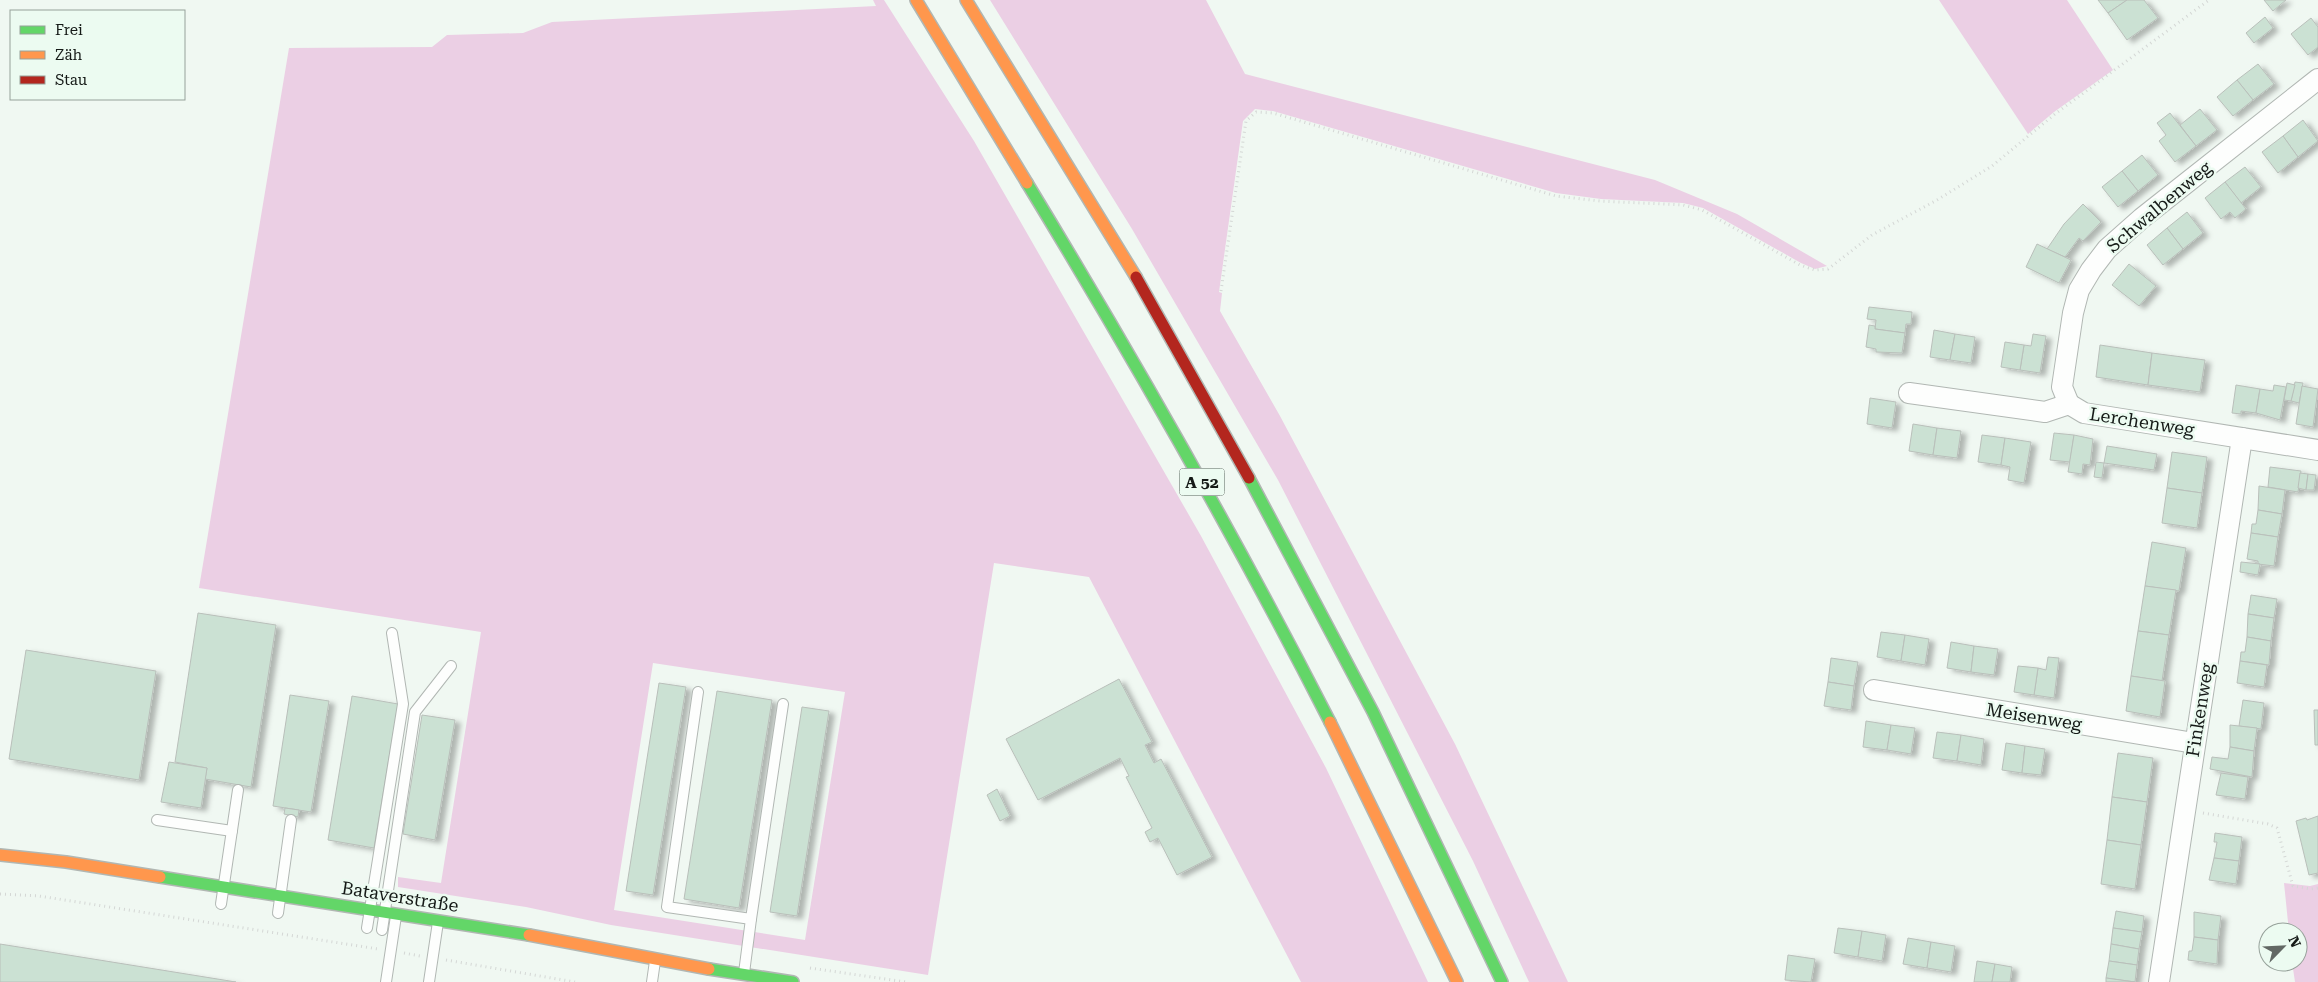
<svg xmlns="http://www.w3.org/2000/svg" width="2318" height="982" font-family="'Roboto Serif',serif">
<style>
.green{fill:#ebcfe4;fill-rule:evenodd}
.building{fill:#cbe1d3;stroke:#b9bfba;filter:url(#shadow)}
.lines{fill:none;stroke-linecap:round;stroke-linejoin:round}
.lane-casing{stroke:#b1b7b3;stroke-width:12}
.street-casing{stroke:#b1b7b3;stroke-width:22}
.fast-casing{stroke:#b1b7b3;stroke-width:14}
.slow-casing{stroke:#b1b7b3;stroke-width:14}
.jam-casing{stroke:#b1b7b3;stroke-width:14}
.path{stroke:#d4d7d5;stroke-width:3;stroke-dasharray:1 4;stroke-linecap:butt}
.lane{stroke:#fdfefd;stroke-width:10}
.street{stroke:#fdfefd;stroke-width:20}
.fast{stroke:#63d668;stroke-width:11}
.slow{stroke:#ff974d;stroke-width:11}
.jam{stroke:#b3261e;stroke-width:11}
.labels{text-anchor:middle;stroke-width:5;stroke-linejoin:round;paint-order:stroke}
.shield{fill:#ecfbf1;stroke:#565e58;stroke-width:1}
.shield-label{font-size:16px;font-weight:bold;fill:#151a17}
.street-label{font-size:18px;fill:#151a17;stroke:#ecfbf1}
</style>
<defs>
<filter id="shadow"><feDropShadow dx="5.5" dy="3" stdDeviation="2.5" flood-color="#0004"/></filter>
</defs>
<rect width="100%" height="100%" fill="#f0f8f2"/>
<g class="green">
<path d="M873,0h11l90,141 227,395 125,232 102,214h-127l-212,-405 -95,-14 -66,412 -317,-50 -85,-18 -128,-20v-10l43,6 40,-251 -282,-44 90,-540 143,-1 15,-12 76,-2 29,-11 324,-16zM653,663l192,29 -40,248 -191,-30z"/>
<path d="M990,0h216l39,74 410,106 82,34 90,52 -12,3 -14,-6 -98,-55 -20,-5 -82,-4 -45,-6 -283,-82 -18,-2 -12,12 -24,171 3,1 -2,18 60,105 175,328 113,238h-39l-56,-121 -195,-381 -146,-251z"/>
<path d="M1939,0h128l46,70 -59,42 -26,22z"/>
<path d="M2284,883l26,3 8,-2v98h-23l-3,-20h6v-30h-9z"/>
</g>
<g class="building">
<path d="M2098,0h29l-19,13z"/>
<path d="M2127,0h17l14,18 -31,22 -19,-27z"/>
<path d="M2264,0h22l-13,11z"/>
<path d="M2265,17l8,11 -19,15 -8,-10z"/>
<path d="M2311,18l7,9v20l-10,8 -17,-21z"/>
<path d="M2258,64l16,20 -21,16 -16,-20z"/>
<path d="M2237,80l16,20 -20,16 -16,-19z"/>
<path d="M2200,109l17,21 -21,16 -16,-21z"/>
<path d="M2170,113l26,33 -21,16 -16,-21 7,-6 -9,-12z"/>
<path d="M2303,120l15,21 -20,16 -15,-21z"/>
<path d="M2283,136l15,21 -20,16 -16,-21z"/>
<path d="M2142,155l16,20 -20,16 -16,-20z"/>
<path d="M2245,167l16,20 -20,16 -16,-21z"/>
<path d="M2122,171l16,20 -20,16 -16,-20z"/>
<path d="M2225,182l21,27 -11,9 -5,-6 -9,7 -16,-21z"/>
<path d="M2083,204l18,18 -18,19 -4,-3 -14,19 -18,-8 17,-25z"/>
<path d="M2187,212l16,21 -20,16 -16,-21z"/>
<path d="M2167,228l16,21 -20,16 -16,-20z"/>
<path d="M2037,244l34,16 -12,23 -33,-16z"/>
<path d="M2129,264l27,22 -17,20 -27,-21z"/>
<path d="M1869,307l43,5 -1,12h-5l-1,9 -30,-4 1,-9 -9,-1z"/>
<path d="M1869,325l6,1v3l30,4 -3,20 -26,-1v-3l-10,-2z"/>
<path d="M1934,330l21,4 -5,26 -20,-3z"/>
<path d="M1955,334l20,3 -4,26 -21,-3z"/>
<path d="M2033,334l13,2 -6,37 -20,-3 4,-25 7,1z"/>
<path d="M2005,342l19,3 -4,25 -19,-3z"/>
<path d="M2100,345l52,8 -4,32 -52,-8z"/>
<path d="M2152,353l53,7 -5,32 -52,-7z"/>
<path d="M2295,382l8,1 -4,20 -8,-2z"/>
<path d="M2287,383l8,2 -4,16 -7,-1z"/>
<path d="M2236,385l24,4 -4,24 -15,-2v3l-9,-1z"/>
<path d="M2274,385l12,2 -6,33 -24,-7 4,-24 13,2z"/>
<path d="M2302,386l16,3 -5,38 -17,-3z"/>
<path d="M1870,398l26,4 -4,26 -25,-4z"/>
<path d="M1913,424l24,4 -4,27 -24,-4z"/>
<path d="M1937,428l24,3 -4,27 -24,-3z"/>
<path d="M2054,433l20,2 -4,27 -20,-2z"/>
<path d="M1982,435l23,3 -4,27 -23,-3z"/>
<path d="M2074,435l19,4 -3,26 -7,-1 -1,10 -14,-2z"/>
<path d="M2005,438l26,4 -7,41 -16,-3 2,-13 -9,-2z"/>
<path d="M2107,446l50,8 -3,16 -50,-7z"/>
<path d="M2172,452l35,5 -5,36 -35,-5z"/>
<path d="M2096,462l8,1 -2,15 -8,-1z"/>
<path d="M2270,467l31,4 -3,21 -30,-5z"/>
<path d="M2300,473l8,1 -2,16 -8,-2z"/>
<path d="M2308,474l8,1 -2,15h-8z"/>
<path d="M2259,486l26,4 -3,24 -24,-4z"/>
<path d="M2167,488l35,5 -5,35 -35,-5z"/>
<path d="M2258,510l24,4 -4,23 -27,-4 1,-9h4z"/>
<path d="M2251,533l27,4 -4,29 -16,-2v-3l-11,-2z"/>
<path d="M2152,542l34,6 -7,43 -34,-5z"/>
<path d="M2241,562l19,2 -2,11 -18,-3z"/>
<path d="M2145,586l31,4 -7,45 -31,-4z"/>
<path d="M2251,595l26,4 -3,19 -26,-4z"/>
<path d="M198,613l78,12 -25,162 -46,-8 2,-11 -32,-6z"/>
<path d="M2248,614l26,4 -3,23 -24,-4z"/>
<path d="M2138,631l31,4 -7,46 -31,-5z"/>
<path d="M1881,632l24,3 -4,26 -24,-4z"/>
<path d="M1905,635l24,4 -4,26 -24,-4z"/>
<path d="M2247,637l24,4 -2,24 -29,-4 1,-9h4z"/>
<path d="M1951,642l23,4 -3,26 -24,-4z"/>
<path d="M1974,646l24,3 -4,26 -23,-3z"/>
<path d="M26,650l130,21 -17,109 -130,-21z"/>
<path d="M2048,657l11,1 -5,40 -20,-3 4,-27 8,2z"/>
<path d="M1831,658l27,4 -4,24 -26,-4z"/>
<path d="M2240,661l27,4 -3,22 -27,-4z"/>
<path d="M2018,666l20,2 -4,27 -20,-3z"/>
<path d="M2131,676l34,5 -5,36 -34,-6z"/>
<path d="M1119,679l33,63 -7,3 9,18 7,-4 51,98 -35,18 -19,-37 -8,4 -5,-10 7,-4 -26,-51 3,-1 -9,-18 -82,42 -32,-61z"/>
<path d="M1828,682l26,4 -3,24 -27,-4z"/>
<path d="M659,683l27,4 -33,208 -27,-4z"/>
<path d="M717,691l55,9 -33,208 -55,-9z"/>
<path d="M290,695l39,6 -18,111 -38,-6z"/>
<path d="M352,696l46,8 -24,144 -46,-8z"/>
<path d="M2243,700l21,3 -3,26 -22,-3z"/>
<path d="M802,707l27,4 -32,205 -27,-4z"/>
<path d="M2314,710h4v35h-3z"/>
<path d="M422,715l33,5 -20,120 -32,-6z"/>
<path d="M1866,721l25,4 -4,25 -24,-3z"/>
<path d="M1891,725l24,3 -4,26 -24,-4z"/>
<path d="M2230,725l27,3 -3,23 -24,-4z"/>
<path d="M1937,732l24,3 -4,26 -24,-3z"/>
<path d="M1961,735l23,4 -3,26 -24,-4z"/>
<path d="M2006,743l19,3 -3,27 -20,-3z"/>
<path d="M2025,746l20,3 -4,26 -19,-2z"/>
<path d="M2230,747l24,4 -2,26 -42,-8 2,-12 16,2z"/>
<path d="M2118,753l35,5 -6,44 -35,-5z"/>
<path d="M169,762l38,6 -6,40 -40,-6z"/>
<path d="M2221,773l27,4 -3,22 -29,-4z"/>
<path d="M997,789l13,27 -10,5 -13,-26z"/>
<path d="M2112,797l35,5 -6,43 -34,-5z"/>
<path d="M285,808l14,2 -1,7 -14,-3z"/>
<path d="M2318,816v57l-9,2 -13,-54 10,-3 1,2z"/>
<path d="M2215,833l27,4 -3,24 -25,-3 3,-16h-3z"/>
<path d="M2107,840l34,5 -6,44 -34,-5z"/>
<path d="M2214,858l25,3 -3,23 -27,-4z"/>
<path d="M2116,911l28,5 -2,16 -29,-4z"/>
<path d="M2194,912l27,4 -3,24 -24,-3z"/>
<path d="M1838,928l24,3 -4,26 -24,-4z"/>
<path d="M2113,928l29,4 -3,17 -28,-5z"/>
<path d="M1862,931l24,4 -4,26 -24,-4z"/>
<path d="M2194,937l24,3 -1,24 -29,-4 1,-9h3z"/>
<path d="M1908,938l23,4 -4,26 -24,-4z"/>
<path d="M1931,942l24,4 -4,26 -24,-4z"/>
<path d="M0,944l236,38h-236z"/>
<path d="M2111,944l28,5 -2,16 -28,-4z"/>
<path d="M1788,955l27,4 -4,23 -26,-2z"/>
<path d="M1977,961l18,3 -3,18h-18z"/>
<path d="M2109,961l28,4 -2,17 -29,-4z"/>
<path d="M1995,964l17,3 -2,15h-18z"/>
<path d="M2106,978l29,4h-29z"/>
</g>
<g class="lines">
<g class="lane-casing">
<g id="lane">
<path d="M698,692l-31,215 84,12 32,-215"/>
<path d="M157,820l75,11"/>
<path d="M221,904l17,-114"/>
<path d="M278,913l13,-93"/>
<path d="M367,928l36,-224 -11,-71"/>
<path d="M382,930l33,-218 36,-46"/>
<path d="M744,973l7,-54"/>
<path d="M386,982l10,-66"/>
<path d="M429,982l9,-60"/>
<path d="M652,982l3,-21"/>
</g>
</g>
<g class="street-casing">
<g id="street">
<path d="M1909,393l136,19 24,-8 15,9 234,37"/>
<path d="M2069,404l-7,-17 11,-74 6,-23 12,-20 16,-21 35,-31 176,-139"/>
<path d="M1874,690l320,53"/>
<path d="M2159,982l83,-544"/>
</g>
</g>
<g class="fast-casing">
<g id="fast">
<path d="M1027,183c107,176 209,355 303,539"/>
<path d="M1249,478l124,234 129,270"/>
<path d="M160,877l369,58"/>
<path d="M709,969l84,13"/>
</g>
</g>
<g class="slow-casing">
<g id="slow">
<path d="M916,0l111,183"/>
<path d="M966,0l170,277"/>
<path d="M1330,722l127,260"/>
<path d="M0,855l66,7 94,15"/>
<path d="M529,935l180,34"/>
</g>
</g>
<g class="jam-casing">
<path id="jam" d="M1136,277l113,201"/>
</g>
<g class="path">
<path d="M1221,291l25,-170 10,-9 17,1 283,83 44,5 83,4 19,5 98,55 15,5 13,-1 44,-34 65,-35 55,-34 63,-52 154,-114"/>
<path d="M2203,813l65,11 9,4 16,58 18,3 7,-1"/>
<path d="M0,894l39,2 339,53"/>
<path d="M404,953l16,3"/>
<path d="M446,960l129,22"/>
<path d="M810,968l96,14"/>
</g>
<use href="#lane" class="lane"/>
<use href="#street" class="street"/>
<use href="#fast" class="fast"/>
<use href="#slow" class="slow"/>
<use href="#jam" class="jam"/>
</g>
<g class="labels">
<rect class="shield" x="1179.5" y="468.5" width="45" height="27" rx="4"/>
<g class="shield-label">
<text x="1202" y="488">A 52</text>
</g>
<g class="street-label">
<text transform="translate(2159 207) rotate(-40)" y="6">Schwalbenweg</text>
<text transform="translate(2142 422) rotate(9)" y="6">Lerchenweg</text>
<text transform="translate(2200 710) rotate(-81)" y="6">Finkenweg</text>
<text transform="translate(2034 717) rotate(9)" y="6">Meisenweg</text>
<text transform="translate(400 897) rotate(9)" y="6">Bataverstraße</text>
</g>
</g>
<rect x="10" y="10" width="175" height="90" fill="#ecfbf1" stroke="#96a19a"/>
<rect x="20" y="26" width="25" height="8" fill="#63d668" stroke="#96a19a"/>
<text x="55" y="35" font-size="15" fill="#151a17">Frei</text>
<rect x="20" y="51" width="25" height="8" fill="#ff974d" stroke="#96a19a"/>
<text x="55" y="60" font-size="15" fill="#151a17">Zäh</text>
<rect x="20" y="76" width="25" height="8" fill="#b3261e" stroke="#96a19a"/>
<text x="55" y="85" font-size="15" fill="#151a17">Stau</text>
<g transform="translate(2283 947) rotate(66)"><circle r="24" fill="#ecfbf1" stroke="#96a19a"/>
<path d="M0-4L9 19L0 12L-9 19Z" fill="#626864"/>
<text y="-8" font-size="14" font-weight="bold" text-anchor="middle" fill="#151a17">N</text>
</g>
</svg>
